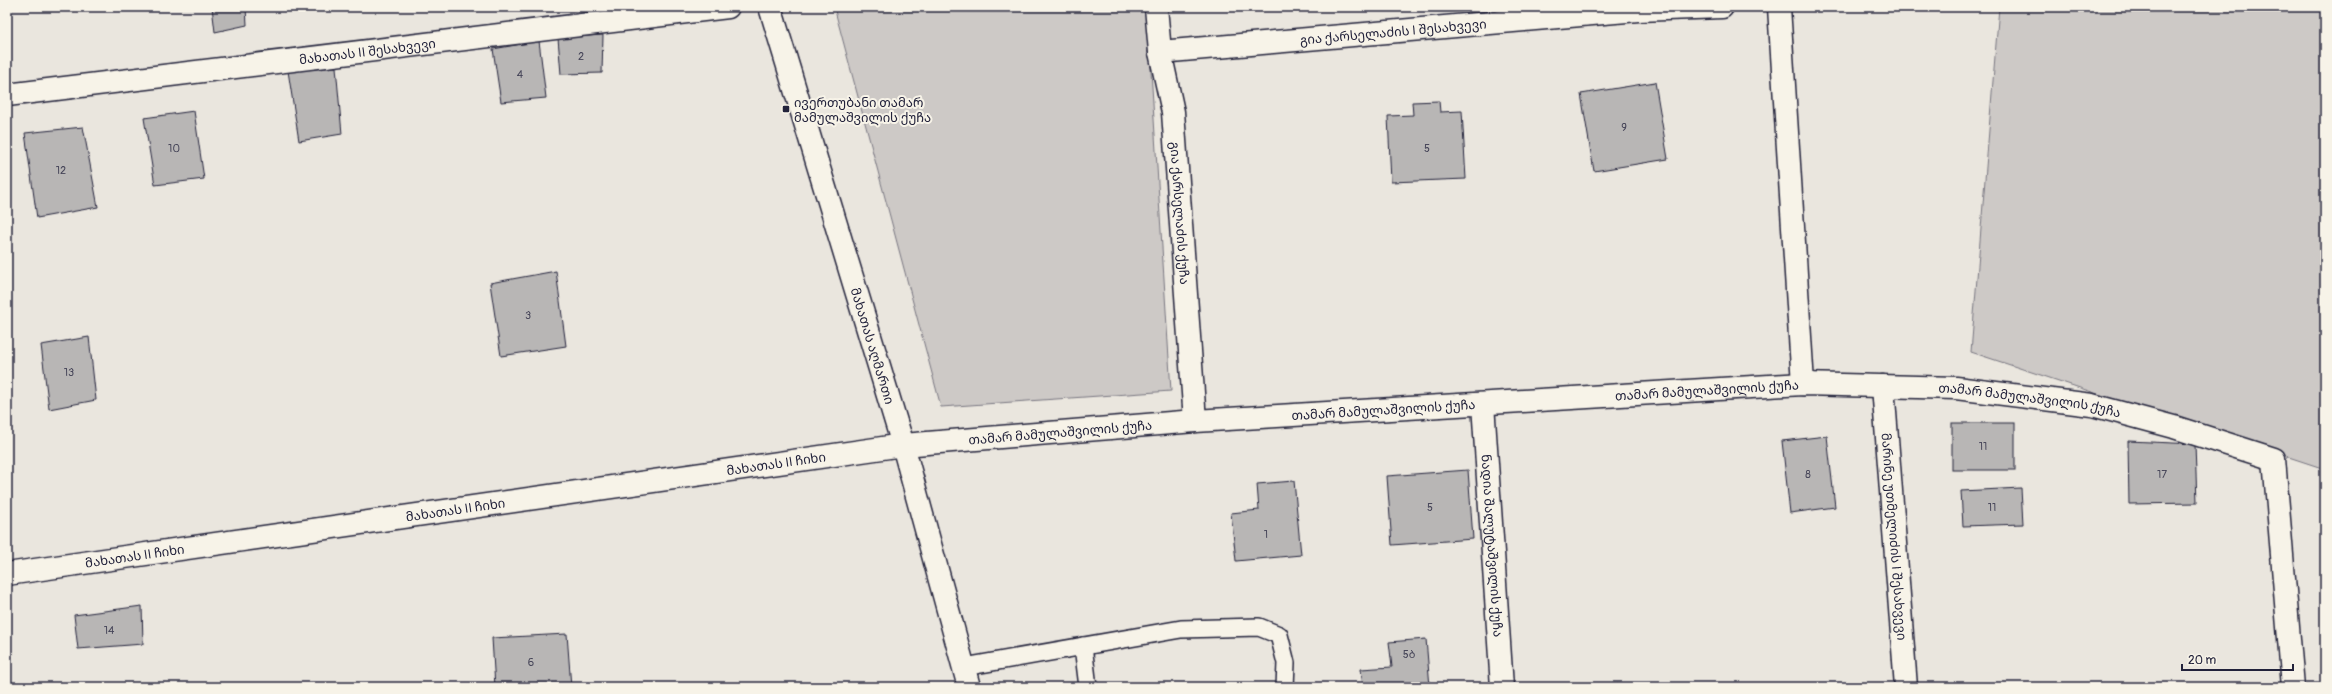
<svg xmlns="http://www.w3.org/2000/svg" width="2332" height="694" font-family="Pangolin,'Noto Sans Georgian',sans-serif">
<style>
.green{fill:#cdc9c6;stroke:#787680}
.building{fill:#b8b6b5;stroke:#22223b}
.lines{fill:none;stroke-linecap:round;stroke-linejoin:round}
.lane-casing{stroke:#22223b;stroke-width:20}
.street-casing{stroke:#22223b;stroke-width:25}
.secondary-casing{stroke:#22223b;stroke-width:25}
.lane{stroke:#f7f3e8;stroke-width:17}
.street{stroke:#f7f3e8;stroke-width:22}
.secondary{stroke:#f7f3e8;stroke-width:22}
.poi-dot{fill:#22223b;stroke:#f7f3e8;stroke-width:1.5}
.labels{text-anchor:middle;stroke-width:4;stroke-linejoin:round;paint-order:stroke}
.number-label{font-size:11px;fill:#48475a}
.street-label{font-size:13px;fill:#22223b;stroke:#f7f3e8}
.poi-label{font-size:13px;fill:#22223b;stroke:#f7f3e8;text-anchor:start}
</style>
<rect width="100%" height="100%" fill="#eae6de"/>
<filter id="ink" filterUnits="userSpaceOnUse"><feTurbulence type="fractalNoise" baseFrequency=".025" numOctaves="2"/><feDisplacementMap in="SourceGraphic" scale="8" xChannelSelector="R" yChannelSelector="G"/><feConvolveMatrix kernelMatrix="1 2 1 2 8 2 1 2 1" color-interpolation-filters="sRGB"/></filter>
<g filter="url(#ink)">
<g class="green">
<path d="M834,7h313l24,384 -230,16z"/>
<path d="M1999,7h326v462l-354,-117z"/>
</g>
<g class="building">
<path d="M212,7h34l1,18 -32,7z"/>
<path d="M603,35l-1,38 -41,1 -3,-36z"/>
<path d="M539,41l7,57 -45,4 -8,-53z"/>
<path d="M336,67l6,67 -43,7 -11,-70z"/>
<path d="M1655,82l13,77 -74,12 -13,-77z"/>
<path d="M1439,101l1,11 22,-1 4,68 -75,3 -3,-66 25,-1 -1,-13z"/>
<path d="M194,111l10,68 -49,6 -11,-67z"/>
<path d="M83,127l15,80 -61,11 -12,-85z"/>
<path d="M556,271l10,75 -65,10 -11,-73z"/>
<path d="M89,337l7,63 -47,9 -8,-64z"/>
<rect x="1952" y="423" width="63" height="47"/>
<path d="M1827,436l8,71 -45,6 -8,-72z"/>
<path d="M2128,441l67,3 2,59 -68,1z"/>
<path d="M1468,470l5,69 -81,6 -5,-69z"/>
<path d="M1294,481l7,74 -65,6 -5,-48 28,-3 -2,-26z"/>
<path d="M2021,488l2,36 -60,2 -2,-35z"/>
<path d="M142,606l1,38 -65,5 -4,-34z"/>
<path d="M567,634l4,53h-76l-3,-49z"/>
<path d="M1426,639l4,48h-67l-2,-18 31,-2 -3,-25z"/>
</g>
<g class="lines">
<g class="lane-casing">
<g id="lane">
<path d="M1083,646l5,41"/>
<path d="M964,667l217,-38 78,-2 20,8 7,28 -1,24"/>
</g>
</g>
<g class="street-casing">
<g id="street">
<path id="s1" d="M1156,7l4,45 13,60 22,309"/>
<path d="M1779,7l24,377"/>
<path id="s2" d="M1160,52l478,-42 84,-3"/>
<path id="s3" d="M7,95l721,-88"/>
<path id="s4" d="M1883,386l23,301"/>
<path id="s5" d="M1483,404l19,283"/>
<path id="s6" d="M7,574l896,-129 292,-24 608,-37 153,4 136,17 82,22 100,32 19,228"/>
</g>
</g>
<g class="secondary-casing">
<g id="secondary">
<path id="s7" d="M770,7l133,438 66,242"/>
</g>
</g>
<use href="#lane" class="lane"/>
<use href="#street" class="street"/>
<use href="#secondary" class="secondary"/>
</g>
</g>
<rect class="poi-dot" x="782" y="105" width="8" height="8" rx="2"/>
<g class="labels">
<g class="number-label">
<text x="581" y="60">2</text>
<text x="520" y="78">4</text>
<text x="1624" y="131">9</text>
<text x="174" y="152">10</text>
<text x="1427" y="152">5</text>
<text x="61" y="174">12</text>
<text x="528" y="319">3</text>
<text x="69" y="376">13</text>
<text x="1983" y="450">11</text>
<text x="1808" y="478">8</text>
<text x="2162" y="478">17</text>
<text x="1430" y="511">5</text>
<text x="1992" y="511">11</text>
<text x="1266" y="538">1</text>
<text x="109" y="634">14</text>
<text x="1409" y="658">5ბ</text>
<text x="531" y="666">6</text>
</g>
<g class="street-label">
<text dy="5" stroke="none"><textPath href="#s2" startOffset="234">გია ქარსელაძის I შესახვევი</textPath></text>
<text dy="5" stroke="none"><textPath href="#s3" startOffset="363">მახათას II შესახვევი</textPath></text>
<text dy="5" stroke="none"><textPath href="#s1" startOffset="208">გია ქარსელაძის ქუჩა</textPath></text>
<text dy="5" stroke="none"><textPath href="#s7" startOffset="354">მახათას აღმართი</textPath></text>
<text dy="5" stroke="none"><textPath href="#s6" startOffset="1711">თამარ მამულაშვილის ქუჩა</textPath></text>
<text dy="5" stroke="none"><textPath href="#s6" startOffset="2035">თამარ მამულაშვილის ქუჩა</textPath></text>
<text dy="5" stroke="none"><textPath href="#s6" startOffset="1387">თამარ მამულაშვილის ქუჩა</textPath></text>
<text dy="5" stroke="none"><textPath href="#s6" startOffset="1063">თამარ მამულაშვილის ქუჩა</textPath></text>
<text dy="5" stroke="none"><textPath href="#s6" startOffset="777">მახათას II ჩიხი</textPath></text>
<text dy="5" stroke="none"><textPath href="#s6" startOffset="453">მახათას II ჩიხი</textPath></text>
<text dy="5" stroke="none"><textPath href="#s4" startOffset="151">მარინე უთმელიძის I შესახვევი</textPath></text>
<text dy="5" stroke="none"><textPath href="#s5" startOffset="142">ნადია შალუტაშვილის ქუჩა</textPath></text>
<text dy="5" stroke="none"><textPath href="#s6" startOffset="129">მახათას II ჩიხი</textPath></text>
</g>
<g class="poi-label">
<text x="794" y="107">ივერთუბანი თამარ<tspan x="794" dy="15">მამულაშვილის ქუჩა</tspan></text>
</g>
</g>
<rect width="2332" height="694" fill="none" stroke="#f7f3e8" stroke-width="24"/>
<rect x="12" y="12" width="2308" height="670" fill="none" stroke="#22223b" stroke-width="1.5" filter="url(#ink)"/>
<path d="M2182 664v6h111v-6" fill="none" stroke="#22223b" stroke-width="2"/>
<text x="2188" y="664" font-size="12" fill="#22223b" stroke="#f7f3e8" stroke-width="3" paint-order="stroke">20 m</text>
</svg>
